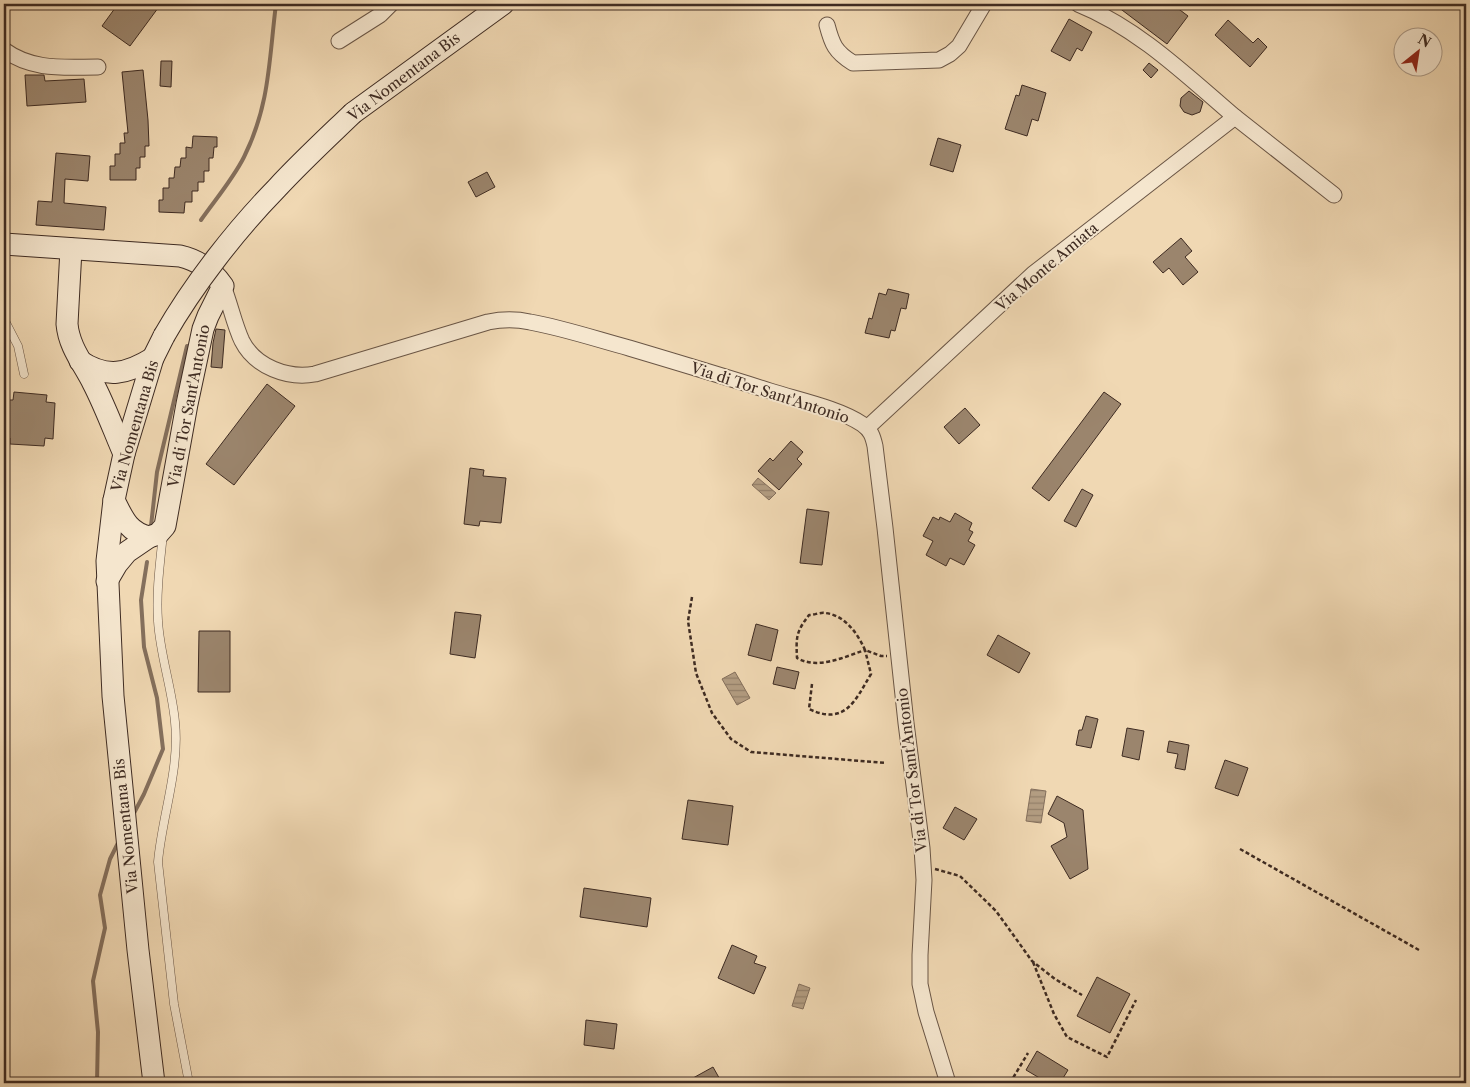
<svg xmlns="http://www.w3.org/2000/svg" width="1470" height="1087" font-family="'Libre Caslon Text',serif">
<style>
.water{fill:url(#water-rules);stroke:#846f5c}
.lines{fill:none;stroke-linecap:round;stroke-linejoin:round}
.stream{stroke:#846f5c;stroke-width:4}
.building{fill:#9b856d;stroke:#3e2b22}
.lane-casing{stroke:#6a5646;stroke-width:9}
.street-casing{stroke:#6a5646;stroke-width:17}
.secondary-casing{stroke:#3e2b22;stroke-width:23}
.path{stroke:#3e2b22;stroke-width:2.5;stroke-dasharray:4 2.5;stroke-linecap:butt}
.lane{stroke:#f5e6ce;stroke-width:8}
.street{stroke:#f5e6ce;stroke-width:15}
.secondary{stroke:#f5e6ce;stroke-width:21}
.secondary-bridge-casing{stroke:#3e2b22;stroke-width:23;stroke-linecap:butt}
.secondary-bridge{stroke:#f5e6ce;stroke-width:21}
.labels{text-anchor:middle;stroke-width:4;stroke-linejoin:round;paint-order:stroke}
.street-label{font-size:15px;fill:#3e2b22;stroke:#f5e6ce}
</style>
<defs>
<pattern id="water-rules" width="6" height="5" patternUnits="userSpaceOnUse" patternTransform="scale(1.25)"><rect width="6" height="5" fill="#b39d82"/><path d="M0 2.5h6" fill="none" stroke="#93806a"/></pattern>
</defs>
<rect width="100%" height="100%" fill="#f0d8b3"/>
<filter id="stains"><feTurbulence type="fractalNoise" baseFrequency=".004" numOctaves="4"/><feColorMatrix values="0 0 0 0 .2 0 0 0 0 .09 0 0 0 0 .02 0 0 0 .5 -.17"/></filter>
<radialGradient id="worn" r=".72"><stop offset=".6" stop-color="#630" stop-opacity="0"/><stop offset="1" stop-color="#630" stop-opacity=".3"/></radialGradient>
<g class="water">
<path d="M758,478l18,15 -7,7 -17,-15z"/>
<path d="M735,672l15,26 -13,7 -15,-26z"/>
<path d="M1031,789l15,2 -5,32 -15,-2z"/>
<path d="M799,984l11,4 -7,21 -11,-3z"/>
</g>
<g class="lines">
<g class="stream">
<path d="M201,220c14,-20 32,-41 43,-63 26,-52 25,-98 32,-153"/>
<path d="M151,526l6,-54 30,-126"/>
<path d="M133,815l11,-21 19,-45 -6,-51 -13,-51 -3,-47 6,-38"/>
<path d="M97,1083l1,-51 -5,-51 12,-53 -5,-33 10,-36 9,-18"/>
<path d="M1462,1083l4,-24"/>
</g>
</g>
<g class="building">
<path d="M118,4h43l-31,42 -28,-20z"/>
<path d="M1114,4h58l16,12 -21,28z"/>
<path d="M1069,19l23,13 -10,19 -5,-3 -7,13 -19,-10z"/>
<path d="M1228,20l25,23 5,-5 9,9 -17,20 -35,-32z"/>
<path d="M161,61h11l-1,26 -11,-1z"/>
<path d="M1149,63l9,7 -7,8 -8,-8z"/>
<path d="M143,70l5,50 1,26h-4v11h-5v11h-4v12h-26v-14h5v-12h5v-11h5l-1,-10h4l-6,-61z"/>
<path d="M25,75h19l1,6 39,-2 2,23 -59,4z"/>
<path d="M1022,85l24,8 -8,28 -6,-2 -5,17 -22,-7 11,-34 3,1z"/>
<path d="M1189,91l14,11 -3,10 -8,3 -8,-3 -4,-6 1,-8z"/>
<path d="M193,136l24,1v10h-3l-1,11h-4v13h-5v11h-6v9h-6v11h-7l-1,11 -25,-1v-12h4v-12h6v-10h5l1,-11h5l1,-9h5v-11l6,1z"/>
<path d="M938,138l23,7 -8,27 -23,-7z"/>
<path d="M56,153l34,3 -2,25 -23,-2 -1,24 42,4 -2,23 -68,-5 2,-24 14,1z"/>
<path d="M487,172l8,15 -19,10 -8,-15z"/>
<path d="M1181,238l11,13 -7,6 13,15 -15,13 -14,-17 -6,5 -10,-11z"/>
<path d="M888,289l21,5 -3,15 -5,-1 -6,23 -4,-1 -2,8 -24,-5 4,-15 3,1 7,-26 7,2z"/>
<path d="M216,329l9,1 -3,38 -11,-1 2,-24z"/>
<path d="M267,384l28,22 -61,79 -28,-21z"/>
<path d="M14,392l33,3 -1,7 9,1 -2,36 -8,-1 -1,8 -34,-2v-6l-6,-1v-37h9z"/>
<path d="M1104,392l17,12 -72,97 -17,-13z"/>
<path d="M965,408l15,17 -21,19 -15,-17z"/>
<path d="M791,441l12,11 -6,7 5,5 -23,26 -21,-19 12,-13 3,3z"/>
<path d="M470,468l14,2 -1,6 23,2 -5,45 -21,-2 -1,5 -15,-2z"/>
<path d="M1082,489l11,6 -17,32 -12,-6z"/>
<path d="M807,509l22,3 -7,53 -22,-2z"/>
<path d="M955,513l17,10 -3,7 4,2 -5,9 7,4 -11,20 -14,-7 -4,8 -20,-11 7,-14 -10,-5 10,-19 6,3 1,-3 10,5z"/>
<path d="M455,612l26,3 -6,43 -25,-4z"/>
<path d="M756,624l22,6 -7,31 -23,-6z"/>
<path d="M199,631h31v61h-32z"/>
<path d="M998,635l32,18 -11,20 -32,-18z"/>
<path d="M777,667l22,5 -4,17 -22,-5z"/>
<path d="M1086,716l12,3 -7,29 -15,-3 3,-15h3z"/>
<path d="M1127,728l17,3 -5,29 -17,-4z"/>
<path d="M1169,741l20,4 -4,25 -10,-2 3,-14 -11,-2z"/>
<path d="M1225,760l23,8 -10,28 -23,-8z"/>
<path d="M1057,796l26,14 5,59 -18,10 -19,-33 16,-9 -3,-14 -16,-9z"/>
<path d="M688,800l45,6 -5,39 -46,-6z"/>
<path d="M955,807l22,12 -13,21 -21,-12z"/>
<path d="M584,888l67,10 -4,29 -67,-10z"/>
<path d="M732,945l25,11 -3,7 12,4 -12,27 -36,-16z"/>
<path d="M1097,977l33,17 -20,39 -33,-17z"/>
<path d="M586,1020l31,4 -3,25 -30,-4z"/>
<path d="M1037,1051l31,19 -8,13h-12l-22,-13z"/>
<path d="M713,1067l9,16h-38z"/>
</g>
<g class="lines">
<g class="lane-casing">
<g id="lane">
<path d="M4,319l14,27 6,28"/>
<path d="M163,534c-3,29 -7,58 -5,87 2,34 14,67 17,101 5,47 -13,94 -17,140l16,142 15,79"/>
</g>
</g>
<g class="street-casing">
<g id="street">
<path d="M827,25c5,19 8,27 26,38l86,-3 11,-6 9,-8 25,-42"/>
<path d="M339,41l41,-26 11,-11"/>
<path d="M4,50c29,21 60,17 94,17"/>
<path d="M1235,117l99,78"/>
<path d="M223,286c7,17 11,38 19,55 13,26 46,38 73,33l173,-52c15,-3 28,-3 42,0 33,6 66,17 99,26 47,14 94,28 141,43 28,9 68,17 92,33 9,6 11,13 13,22l10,82 21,195 16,125 2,32 -4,75v29l6,28 22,71"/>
<path d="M867,428l166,-154 202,-157c-48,-41 -97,-89 -157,-113"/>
</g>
</g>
<g class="secondary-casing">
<g id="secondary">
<path d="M353,113l150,-109"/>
<path d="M4,244l176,12c18,4 32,14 43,30l-15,30 -5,13 -16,75 -22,122 -7,8 -9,3 -22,15 -10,12 -10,17"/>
<path d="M71,249l-4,75c2,23 16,39 26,59 12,23 21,48 31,71"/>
<path d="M80,361c27,18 47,13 73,-3"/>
<path d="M114,500c9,18 14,32 35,37"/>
<path d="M154,1083l-16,-133 -25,-254 -6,-135 7,-61 10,-46 29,-96 11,-22"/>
</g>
</g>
<g class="path">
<path d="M692,597l-4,24 8,52 16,40 19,26 20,13 135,11"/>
<path d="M812,684l-3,25c36,17 46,-8 62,-35l-6,-24c-21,7 -47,20 -68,8 -1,-21 -1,-26 12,-43 5,0 12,-3 16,-2 20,2 33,21 40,37l16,6h6"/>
<path d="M1240,849l179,101"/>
<path d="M935,869l25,7 36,35 36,50 23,18 27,16"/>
<path d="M1033,962l21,52 13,23 40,20 29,-57"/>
<path d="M967,1083h3"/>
<path d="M1010,1083l18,-30"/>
<path d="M1073,1083l2,-4"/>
</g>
<use href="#lane" class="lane"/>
<use href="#street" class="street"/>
<use href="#secondary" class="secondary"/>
<g class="secondary-bridge-casing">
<path id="secondary-bridge" d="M164,336c29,-51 72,-106 113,-148 24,-26 50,-50 76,-75"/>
</g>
<use href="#secondary-bridge" class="secondary-bridge"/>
</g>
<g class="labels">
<g class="street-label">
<text transform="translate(404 77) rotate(-37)" y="5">Via Nomentana Bis</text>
<text transform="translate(1047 267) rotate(-40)" y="5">Via Monte Amiata</text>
<text transform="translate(770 393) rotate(18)" y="5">Via di Tor Sant'Antonio</text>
<text transform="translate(189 406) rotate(-79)" y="5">Via di Tor Sant'Antonio</text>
<text transform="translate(135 426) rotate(-74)" y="5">Via Nomentana Bis</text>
<text transform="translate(912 770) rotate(-97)" y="5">Via di Tor Sant'Antonio</text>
<text transform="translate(126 826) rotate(-96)" y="5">Via Nomentana Bis</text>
</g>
</g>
<rect width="1470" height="1087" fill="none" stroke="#f0d8b3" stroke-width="20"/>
<rect x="5" y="5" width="1460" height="1077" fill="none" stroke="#3e2b22" stroke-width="2.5"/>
<rect x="10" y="10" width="1450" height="1067" fill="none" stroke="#3e2b22"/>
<g transform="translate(1418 52) rotate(30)"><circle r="24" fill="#f5e6ce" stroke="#ac9b89"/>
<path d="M0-4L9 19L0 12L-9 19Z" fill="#8f2418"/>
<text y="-8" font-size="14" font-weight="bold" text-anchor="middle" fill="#3e2b22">N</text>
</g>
<rect width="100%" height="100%" filter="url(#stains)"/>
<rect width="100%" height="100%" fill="url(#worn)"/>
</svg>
